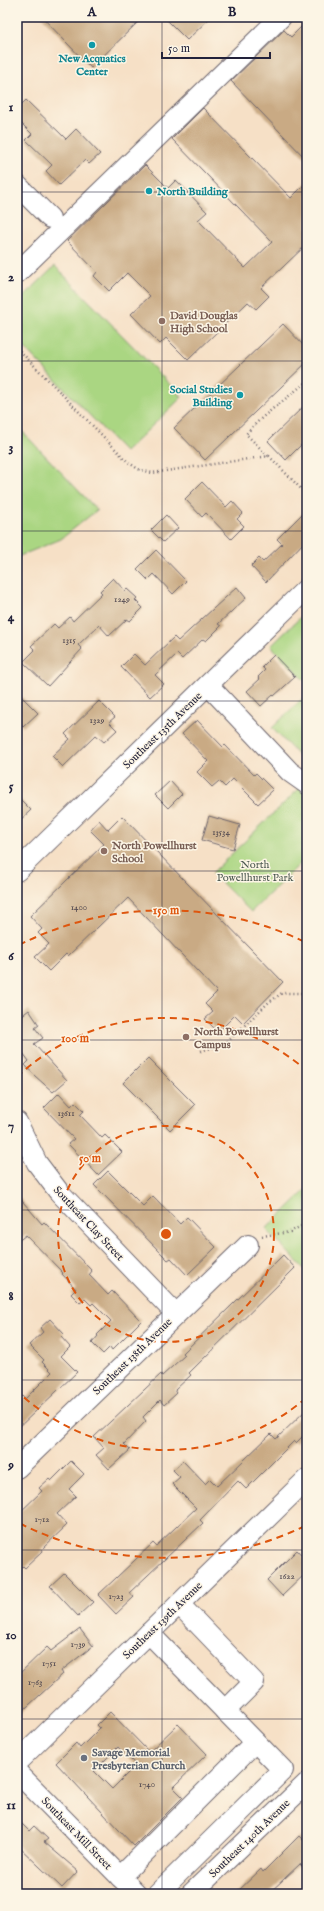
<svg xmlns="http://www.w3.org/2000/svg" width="324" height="1911" font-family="'IM FELL English',serif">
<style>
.green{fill:#aad682;stroke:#667c5e}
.building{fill:#c9aa84;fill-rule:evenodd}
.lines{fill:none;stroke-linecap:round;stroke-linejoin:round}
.minor-casing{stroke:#6c646c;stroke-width:22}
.path{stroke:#6c646c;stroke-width:2.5;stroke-dasharray:1 3;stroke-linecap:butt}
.minor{stroke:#fff;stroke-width:20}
.grid{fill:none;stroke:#22223b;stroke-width:1;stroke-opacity:0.55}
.ring{fill:none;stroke:#de560e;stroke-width:2;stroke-dasharray:7 5}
.culture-dot{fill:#0f9aa8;stroke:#fcf5e5;stroke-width:1.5}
.education-dot{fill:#8d6e63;stroke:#fcf5e5;stroke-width:1.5}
.worship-dot{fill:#6b7280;stroke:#fcf5e5;stroke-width:1.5}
.labels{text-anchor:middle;stroke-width:3;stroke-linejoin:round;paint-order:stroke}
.number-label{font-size:9px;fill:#4c444d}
.culture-label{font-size:11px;font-weight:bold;fill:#0d838f;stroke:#fcf5e5}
.education-label{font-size:11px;font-weight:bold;fill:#785e54;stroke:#fcf5e5;text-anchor:start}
.street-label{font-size:11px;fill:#22223b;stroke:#fcf5e5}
.park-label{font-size:11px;fill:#4b5850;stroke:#fcf5e5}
.worship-label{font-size:11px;font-weight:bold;fill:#5b616d;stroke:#fcf5e5;text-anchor:start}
.centre{fill:#de560e;stroke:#fcf5e5;stroke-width:2}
.ring-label{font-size:12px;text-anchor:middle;font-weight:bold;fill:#de560e;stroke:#fcf5e5;stroke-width:3;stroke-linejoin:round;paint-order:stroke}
.neatline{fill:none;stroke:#22223b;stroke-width:1.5}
.grid-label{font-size:13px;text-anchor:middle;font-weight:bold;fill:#22223b}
</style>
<rect width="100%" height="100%" fill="#fcf5e5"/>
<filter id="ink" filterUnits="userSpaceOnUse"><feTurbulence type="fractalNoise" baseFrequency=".025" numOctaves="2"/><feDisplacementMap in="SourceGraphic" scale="8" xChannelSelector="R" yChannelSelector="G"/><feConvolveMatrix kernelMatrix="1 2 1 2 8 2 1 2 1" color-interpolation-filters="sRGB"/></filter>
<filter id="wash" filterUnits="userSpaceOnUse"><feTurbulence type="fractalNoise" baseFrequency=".012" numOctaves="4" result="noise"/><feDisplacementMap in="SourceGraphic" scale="16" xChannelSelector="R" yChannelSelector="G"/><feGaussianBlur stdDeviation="0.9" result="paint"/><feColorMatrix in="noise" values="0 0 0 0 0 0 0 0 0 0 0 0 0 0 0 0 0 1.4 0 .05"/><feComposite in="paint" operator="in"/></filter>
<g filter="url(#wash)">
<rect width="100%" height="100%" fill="#f6e0c6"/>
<g class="green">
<path d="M55,266l127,131 -57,55 -108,-112v-37z"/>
<path d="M17,426l80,84 -36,29 -44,18z"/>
<path d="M307,611v72l-36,-37z"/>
<path d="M307,694v70l-35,-36z"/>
<path d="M307,781v76l-56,55 -39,-39z"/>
<path d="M307,1189v83l-41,-43z"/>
</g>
<g id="blocks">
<g class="building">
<path d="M42,17h101l-52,51z"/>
<path d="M164,17h47l-24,23z"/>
<path d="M307,21v139l-76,-79 53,-51 7,7z"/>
<path d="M26,100l40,39 10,-10 24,25 -11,10 -4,-4 -26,25 -13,-14 6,-6 -26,-25 6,-6 -15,-15v-10z"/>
<path d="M203,108l88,90 16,-16v62l-46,44 8,8 -13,13 -8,-7 -60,58 -22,-22 -6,6 -29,-30 19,-18 -23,-23 -18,18 -15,-15 3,-4 -30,-31 78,-76 23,23 8,-8 31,32 -9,8 47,48 27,-26 -100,-103z"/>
<path d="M283,324l24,25v13l-102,98 -31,-32z"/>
<path d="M307,403v36l-21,21 -18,-19z"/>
<path d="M202,482l24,25 6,-6 11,12 -6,6 7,7 -13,13 -25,-26 -4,4 -17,-18z"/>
<path d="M307,509v30l-41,43 -15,-16 8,-8 4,4 19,-18 -5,-5z"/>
<path d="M166,515l12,13 -15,14 -12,-12z"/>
<path d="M156,550l30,31 -13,13 -19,-20 -6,6 -11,-11z"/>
<path d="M113,578l12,13 2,-2 10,9 -2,2 8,8 -13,13 -3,-2 -18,17 -10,-11 -21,20 4,4 -34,37 -25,-24 12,-12 -4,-4 23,-22 4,4 12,-11 3,4 29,-28 -2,-2z"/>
<path d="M237,587l9,11 -28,26 3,2 -15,15 -3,-2 -21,20 -5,-5 -22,21 9,9 -14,13 -29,-30 13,-13 11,11 29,-28 4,4z"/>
<path d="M274,655l21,22 -21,19 -1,-1 -12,11 -14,-15 13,-12 -2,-2 7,-7 -3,-3z"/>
<path d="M17,692l21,21 -15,14 -6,-6z"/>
<path d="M99,701l16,16 -6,5 8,8 -13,12 -8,-7 -33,32 -11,-11 18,-17 -5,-5z"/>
<path d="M197,720l26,27 2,-2 29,30 2,-2 17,17 -15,14 -25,-25 -8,8 -6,-6 -7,6 -15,-15 11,-11 -26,-27z"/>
<path d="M170,781l12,13 -14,14 -13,-13z"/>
<path d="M17,796l14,14 -14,13z"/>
<path d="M122,816l161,166 -40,41 -8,-8 -17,17 -13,-13 8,-7 -8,-8 12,-12 -89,-94 -60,58 -2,-2 -17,17 -14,-14 14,-13 -11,-11 4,-4 -12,-13 74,-72 -14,-14 9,-10 9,10z"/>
<path d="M209,816l31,9 -7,24 -31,-9z"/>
<path d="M29,1010l10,15 -4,3 8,10 -9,6 33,36 -14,12 -18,-16 -10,-11 4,-4 -12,-16v-26z"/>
<path d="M148,1058l47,47 -25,25 -47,-47z"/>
<path d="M59,1093l12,13 4,-4 9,9 -4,4 22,23 3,-3 17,17 -24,23 -30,-31 6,-5 -30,-31z"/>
<path d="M108,1171l35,35 10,-10 27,28 7,-7 29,30 -29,28 -16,-17 -3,2 -74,-75z"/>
<path d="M17,1195l25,29 2,-2 48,49 -3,4 19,20 4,-4 29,30 -29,29 -2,-3 -7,7 -11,-11 6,-7 -1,-1 14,-14 -18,-18 -2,2 -6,-6 -5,4 -9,-9 5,-5 -14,-15 1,-1 -37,-38 -9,7z"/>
<path d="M283,1255l12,13 -106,105 2,2 -16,15 2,3 -13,12 -4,-5 -17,17 3,4 -22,23 6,6 -21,19 -13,-14 8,-7 -10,-11 67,-63 1,2 23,-21 -2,-2z"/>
<path d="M50,1319l14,15 -3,3 9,10 -9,9 16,16 -60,57v-38l8,8 27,-27 -10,-10 2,-2 -15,-15 14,-13 -3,-4z"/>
<path d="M307,1409v23l-11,11 -2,-2 -48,48 -8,-8 -38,39 3,3 -74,70 5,4 -18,17 -18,-19 55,-52 3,3 40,-38 -24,-24 8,-7 -7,-7 10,-9 22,23 5,-5 7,7 54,-52 5,5z"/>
<path d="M71,1461l13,13 -15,15 7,7 -19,18 10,11 -25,24 1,2 -18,17 -2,-2 -6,6v-57l25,-24 -3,-3 10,-9 2,2z"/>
<path d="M297,1550l10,11v11l-25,24 -15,-16z"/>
<path d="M64,1573l29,29 -15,14 -28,-30z"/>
<path d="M80,1629l13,17 -32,25 2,3 -46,42v-40l30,-29 4,4z"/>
<path d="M110,1712l39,40 29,-28 29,30 -34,33 10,10 -49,49 -78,-83 20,-20 4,5 20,-20 -3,-3zM118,1747l18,18 -24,24 -18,-18z"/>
<path d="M17,1819l12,12 5,-5 14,13 -4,3 34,29 -16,17 -45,-43z"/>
<path d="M299,1836l8,8v27l-7,-7 -32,30h-33l26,-25 2,3z"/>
</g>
</g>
</g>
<g filter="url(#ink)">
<use href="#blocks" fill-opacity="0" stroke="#6c646c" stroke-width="1"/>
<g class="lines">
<g class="minor-casing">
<g id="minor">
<path d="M17,185l33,33"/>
<path d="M17,273l264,-256"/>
<path d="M208,685l82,87 17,12"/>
<path d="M17,871l290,-283"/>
<path d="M17,1122l20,41 22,29 117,122"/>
<path d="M17,1468l231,-223"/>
<path d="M179,1604l75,78 -29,29"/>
<path d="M149,1633l134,137 -126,124"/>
<path d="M17,1762l290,-283"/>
<path d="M17,1772l120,122"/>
<path d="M120,1877l135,-135"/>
<path d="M191,1894l116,-111"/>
</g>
</g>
<g class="path">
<path d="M17,348l111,114 10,7 14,4 117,-17 38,39"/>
<path d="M268,456l-22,-22c18,-21 41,-35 61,-53"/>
<path d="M201,1051l24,-7 43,-41 14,-10h25"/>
<path d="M262,1236l28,-4 17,-9"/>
</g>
<use href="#minor" class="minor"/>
</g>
</g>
<path class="grid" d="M162,17v1877M17,192h290M17,361h290M17,531h290M17,701h290M17,871h290M17,1040h290M17,1210h290M17,1380h290M17,1550h290M17,1719h290"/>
<g class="ring">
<circle cx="166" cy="1234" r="108"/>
<path d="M306 1398A216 216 0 0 1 17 1391M17 1077A216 216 0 0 1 306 1070"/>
<path d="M305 1526A324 324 0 0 1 19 1523M19 945A324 324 0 0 1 305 942"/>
</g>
<g class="culture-dot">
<circle cx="92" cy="45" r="4"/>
<circle cx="149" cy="191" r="4"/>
<circle cx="240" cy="395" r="4"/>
</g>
<g class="education-dot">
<circle cx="162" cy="321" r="4"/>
<circle cx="104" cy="851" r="4"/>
<circle cx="186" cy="1037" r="4"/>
</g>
<circle class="worship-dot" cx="84" cy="1758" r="4"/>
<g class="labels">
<g class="number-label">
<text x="122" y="602">1249</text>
<text x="69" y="643">1315</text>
<text x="97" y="723">1329</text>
<text x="221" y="835">13534</text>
<text x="79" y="910">1400</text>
<text x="66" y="1116">13611</text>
<text x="42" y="1522">1712</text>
<text x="287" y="1579">1622</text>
<text x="116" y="1599">1723</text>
<text x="78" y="1647">1739</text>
<text x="49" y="1666">1751</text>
<text x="35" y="1685">1763</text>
<text x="147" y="1787">1740</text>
</g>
<g class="culture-label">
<text x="92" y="62">New Acquatics<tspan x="92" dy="13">Center</tspan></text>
<text x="157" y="195" text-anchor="start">North Building</text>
<text x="232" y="393" text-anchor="end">Social Studies<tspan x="232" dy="13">Building</tspan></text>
</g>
<g class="education-label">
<text x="170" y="319">David Douglas<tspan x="170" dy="13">High School</tspan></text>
<text x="112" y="849">North Powellhurst<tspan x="112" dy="13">School</tspan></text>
<text x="194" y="1035">North Powellhurst<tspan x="194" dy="13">Campus</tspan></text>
</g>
<g class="street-label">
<text transform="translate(162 730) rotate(-44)" y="4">Southeast 135th Avenue</text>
<text transform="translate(89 1223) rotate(47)" y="4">Southeast Clay Street</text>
<text transform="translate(132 1356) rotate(-44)" y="4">Southeast 138th Avenue</text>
<text transform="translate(162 1620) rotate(-44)" y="4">Southeast 139th Avenue</text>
<text transform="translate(77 1833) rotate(46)" y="4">Southeast Mill Street</text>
<text transform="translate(249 1838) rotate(-44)" y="4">Southeast 140th Avenue</text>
</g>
<g class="park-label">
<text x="255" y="868">North<tspan x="255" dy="13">Powellhurst Park</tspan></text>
</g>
<g class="worship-label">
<text x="92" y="1756">Savage Memorial<tspan x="92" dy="13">Presbyterian Church</tspan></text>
</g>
</g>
<circle cx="166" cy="1234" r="6" class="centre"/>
<g class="ring-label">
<text x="166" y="914">150 m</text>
<text x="75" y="1042">100 m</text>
<text x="90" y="1162">50 m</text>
</g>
<rect width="324" height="1911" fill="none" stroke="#fcf5e5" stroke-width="44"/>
<path d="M162 52v6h108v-6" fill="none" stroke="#22223b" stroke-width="2"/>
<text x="168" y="52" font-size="12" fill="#22223b" stroke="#fcf5e5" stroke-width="3" paint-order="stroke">50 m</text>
<rect x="22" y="22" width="280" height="1867" class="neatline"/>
<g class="grid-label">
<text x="92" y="16">A</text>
<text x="232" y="16">B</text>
<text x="11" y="111">1</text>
<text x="11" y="281">2</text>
<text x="11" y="451">3</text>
<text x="11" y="621">4</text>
<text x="11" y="790">5</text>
<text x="11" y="960">6</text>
<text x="11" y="1130">7</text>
<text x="11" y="1300">8</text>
<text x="11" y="1469">9</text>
<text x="11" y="1639">10</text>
<text x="11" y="1809">11</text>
</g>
</svg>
